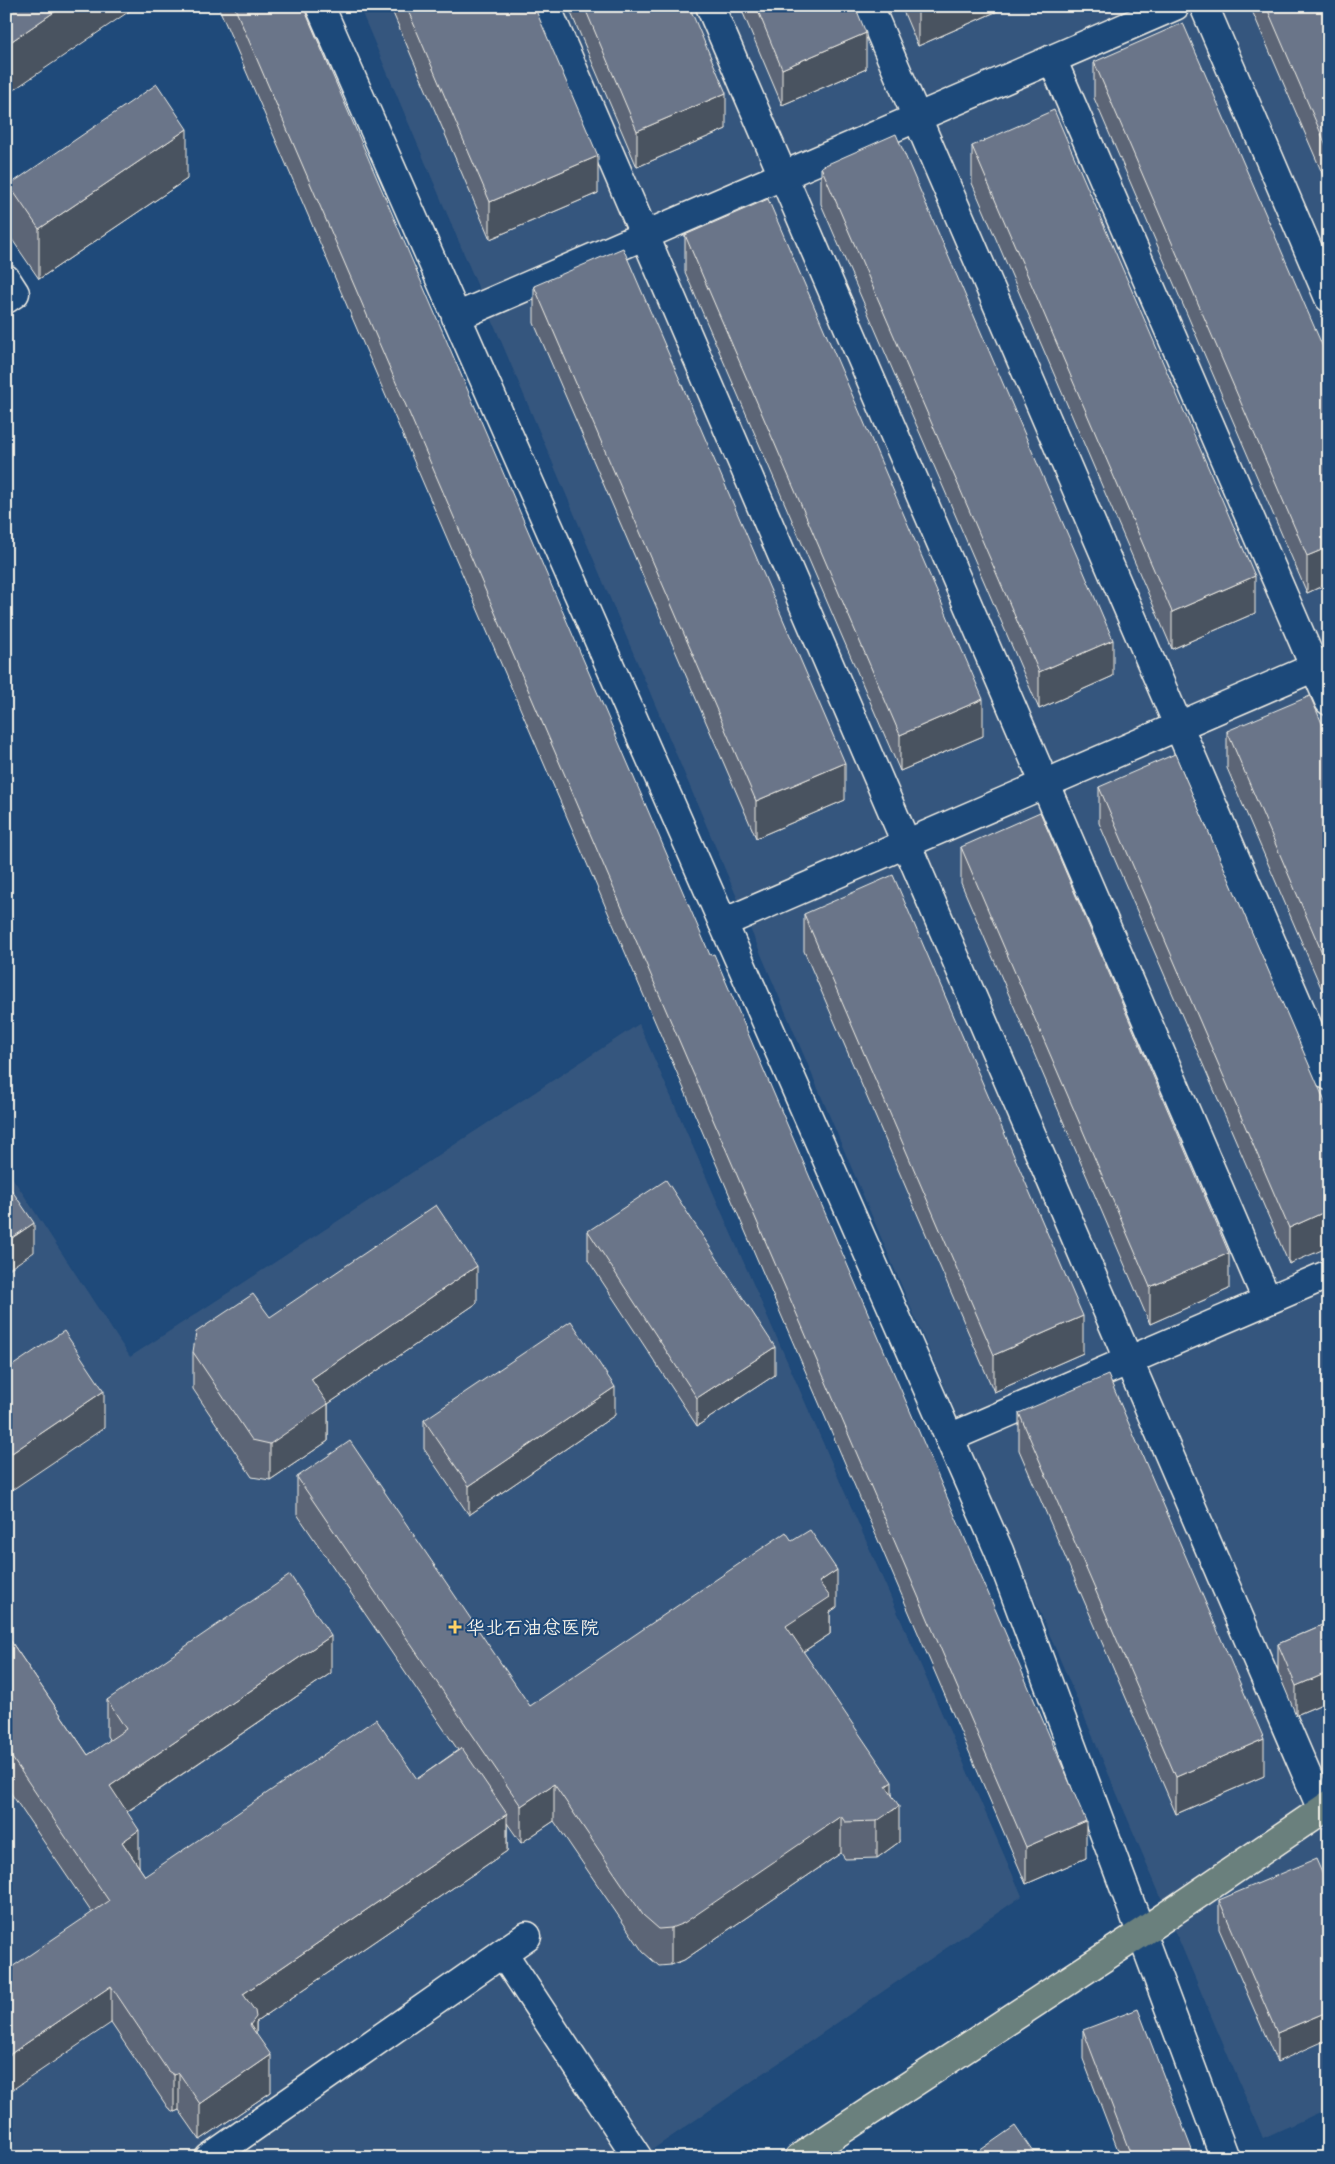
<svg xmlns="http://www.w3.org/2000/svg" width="1335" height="2164" font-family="'Comic Neue','LXGW WenKai TC',sans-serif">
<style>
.built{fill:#36577e}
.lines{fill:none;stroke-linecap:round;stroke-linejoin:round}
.minor-casing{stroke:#f4f1e8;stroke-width:31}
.major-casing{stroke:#f4f1e8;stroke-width:31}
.minor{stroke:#1f4a7a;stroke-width:28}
.major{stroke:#6a807d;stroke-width:28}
.wall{fill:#5b6576;stroke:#f4f1e8}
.shaded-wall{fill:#4a5260;stroke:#f4f1e8}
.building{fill:#6a7589;stroke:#f4f1e8}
.poi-dot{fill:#ffd166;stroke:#1f4a7a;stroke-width:2}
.labels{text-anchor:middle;stroke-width:4;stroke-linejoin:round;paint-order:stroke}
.poi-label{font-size:19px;fill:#f4f1e8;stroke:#1f4a7a;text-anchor:start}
</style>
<rect width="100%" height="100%" fill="#1f4a7a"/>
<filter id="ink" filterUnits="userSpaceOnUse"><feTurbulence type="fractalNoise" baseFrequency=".02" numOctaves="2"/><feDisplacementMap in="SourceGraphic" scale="10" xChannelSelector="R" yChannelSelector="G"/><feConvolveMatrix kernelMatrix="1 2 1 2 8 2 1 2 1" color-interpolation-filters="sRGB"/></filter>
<g filter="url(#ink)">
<g class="built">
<path d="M359,6h970v2102l-66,30z"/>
<path d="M639,1024l383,872 -382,262h-634v-990l124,189z"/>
</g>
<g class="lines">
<g class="minor-casing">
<g id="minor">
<path d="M320,6l679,1545 226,607"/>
<path d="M546,6l776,1804"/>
<path d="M710,6l557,1294"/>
<path d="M869,6l460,1070"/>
<path d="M1204,6l125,292"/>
<path d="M1052,59l277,642"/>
<path d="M6,279l9,14 -9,6"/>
<path d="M456,317l719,-311"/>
<path d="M723,923l606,-262"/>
<path d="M949,1438l380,-164"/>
<path d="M503,1953l135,205"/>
<path d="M209,2158l318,-222"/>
</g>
</g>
<g class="major-casing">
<path id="major" d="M799,2158l342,-225 188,-128"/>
</g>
<use href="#minor" class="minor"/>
<use href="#major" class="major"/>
</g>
<g class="wall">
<path d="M218,6h85l783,1852 -60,26z"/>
<path d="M390,6h144l64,187 -108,46z"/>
<path d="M568,6h121l37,123 -89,38z"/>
<path d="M740,6h115l11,63 -84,36z"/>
<path d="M901,6h108l-91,40z"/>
<path d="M1250,6h79v183z"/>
<path d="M1094,62l235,299v222l-22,10 -213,-495z"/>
<path d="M972,146l283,467 -83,36 -200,-466z"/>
<path d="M821,167l292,509 -74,33 -218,-505z"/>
<path d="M187,179l-148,100 -30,-44v-50z"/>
<path d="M685,235l298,501 -83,35 -215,-499z"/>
<path d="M534,286l311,514 -89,38 -222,-515z"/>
<path d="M1227,731l102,8v267l-102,-238z"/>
<path d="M1099,787l230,324 -40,153 -190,-441z"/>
<path d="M961,847l268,442 -79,35 -189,-441z"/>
<path d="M804,914l279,439 -89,39 -190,-441z"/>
<path d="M588,1231l187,144 -78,51 -109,-166z"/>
<path d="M477,1303l-149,101v37l-58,39 -18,-3 -59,-88v-37l77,-35z"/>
<path d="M1019,1413l245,363 -88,38 -157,-364z"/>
<path d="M615,1415l-146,100 -45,-66v-29z"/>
<path d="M297,1477l233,229 307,-99 -7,5v22l-27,18 89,142 7,48 -22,16 -32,1 -4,-6 -157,107 -13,5 -12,1 -16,-14 -89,-131 -33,22 -14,-20v28l-251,171v11l15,59 -71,48 -21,-30 -5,2 -6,-4 -57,-85 -19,-110 -86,-127v-152l82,121 22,-14 -3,-5v-36l224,-27 -204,139 12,55 6,9 272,-97 41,-29 -161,-236z"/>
<path d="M1329,1622v79l-33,14 -18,-43v-28z"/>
<path d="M1329,1889l-52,173 -58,-133v-29z"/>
<path d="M1083,2030l112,128h-74l-38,-99z"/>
</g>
<g class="shaded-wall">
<path d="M63,6h74l-131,89v-50z"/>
<path d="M923,6h86l-91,40v-37z"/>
<path d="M866,33v36l-84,36v-36z"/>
<path d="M726,93v36l-89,38v-36z"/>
<path d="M187,129v50l-148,100v-50z"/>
<path d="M598,156v37l-108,46v-37z"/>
<path d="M1329,547v36l-22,10v-37z"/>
<path d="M1255,576v37l-83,36v-37z"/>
<path d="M1113,640v36l-74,33v-37z"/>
<path d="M983,699v37l-83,35v-36z"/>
<path d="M845,763v37l-89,38v-37z"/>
<path d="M1329,1210v37l-40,17v-36z"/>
<path d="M34,1223v29l-28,19v-29z"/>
<path d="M1229,1253v36l-79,35v-37z"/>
<path d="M477,1266v37l-149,101v37l-58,39v-36l41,-65z"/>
<path d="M1083,1316v37l-89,39v-37z"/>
<path d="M775,1347v28l-78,51v-28z"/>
<path d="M615,1387v28l-146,100v-29z"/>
<path d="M104,1391v37l-98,66v-37z"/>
<path d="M837,1570v37l-7,5v22l-44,29v-37l33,-44z"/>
<path d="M331,1636v37l-221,150v-37z"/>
<path d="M1329,1672v29l-33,14v-29z"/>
<path d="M1264,1739v37l-88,38v-37z"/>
<path d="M892,1782v29l7,-5v36l-22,16v-37l9,-35z"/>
<path d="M554,1784v37l-33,22v-37z"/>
<path d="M507,1814v37l-251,171v32l-13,-60z"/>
<path d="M841,1816v37l-157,107 -13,5v-37z"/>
<path d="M1086,1821v37l-60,26v-37z"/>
<path d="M139,1830v37l-17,-25z"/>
<path d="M111,1986v37l-105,71v-37z"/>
<path d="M1329,2011v28l-52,23v-29z"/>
<path d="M271,2055v37l-71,48v-36z"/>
<path d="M179,2073v37l-5,2v-37z"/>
</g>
<g class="building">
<path d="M6,6h57l-57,39z"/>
<path d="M234,6h69l407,949 4,-1 372,867 -60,26z"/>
<path d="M406,6h128l64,150 -108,46z"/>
<path d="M584,6h105l37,87 -89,38z"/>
<path d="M756,6h99l11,27 -84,36z"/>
<path d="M917,6h6l-5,3z"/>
<path d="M1266,6h63v146z"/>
<path d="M1183,23l146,338v186l-22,9 -213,-494z"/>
<path d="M157,84l30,45 -148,100 -30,-44z"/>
<path d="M1054,110l201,466 -83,36 -200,-466z"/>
<path d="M896,134l217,506 -74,32 -218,-505z"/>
<path d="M768,199l215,500 -83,36 -215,-500z"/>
<path d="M623,248l222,515 -89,38 -222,-515z"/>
<path d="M1310,696l19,43v230l-102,-238z"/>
<path d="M1175,754l154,357v99l-40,18 -190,-441z"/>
<path d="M1040,812l189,441 -79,34 -189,-440z"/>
<path d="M893,875l190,441 -89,39 -190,-441z"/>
<path d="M666,1180l109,167 -78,51 -109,-167z"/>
<path d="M6,1182l28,41 -28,19z"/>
<path d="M436,1205l41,61 -166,113 17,25 -58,40 -18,-4 -59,-88 3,-20 57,-38 17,23z"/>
<path d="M571,1321l44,66 -146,99 -45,-66z"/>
<path d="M64,1331l40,60 -98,66v-87z"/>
<path d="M1108,1375l156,364 -88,38 -157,-364z"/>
<path d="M350,1441l180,265 256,-174 6,9 18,-11 27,40 -18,12 11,15 -44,29 106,156 -6,4 13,20 -22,15 -32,1 -4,-6 -157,107 -13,5 -12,1 -16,-14 -89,-131 -33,22 -224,-329z"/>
<path d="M290,1575l41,61 -221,150 29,44 -17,12 23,34 231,-157 41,60 45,-31 45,66 -264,180 12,17 1,6 -6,8 21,30 -71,49 -21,-31 -5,2 -6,-4 -57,-85 -105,71v-86l103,-70 -103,-152v-115l82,121 38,-26 -19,-29z"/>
<path d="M1329,1622v50l-33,14 -18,-42z"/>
<path d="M1316,1859l13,30v122l-52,22 -58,-133z"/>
<path d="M1138,2009l57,149h-63l-49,-128z"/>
<path d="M1015,2126l22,32h-68z"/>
</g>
</g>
<path class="poi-dot" d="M452.5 1619.5h5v5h5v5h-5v5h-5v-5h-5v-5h5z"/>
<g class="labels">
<g class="poi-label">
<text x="466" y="1634">华北石油总医院</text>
</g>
</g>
<rect width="1335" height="2164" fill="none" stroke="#1f4a7a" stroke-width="25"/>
<rect x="12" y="12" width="1310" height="2139" fill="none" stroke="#f4f1e8" stroke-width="2" filter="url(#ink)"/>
</svg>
